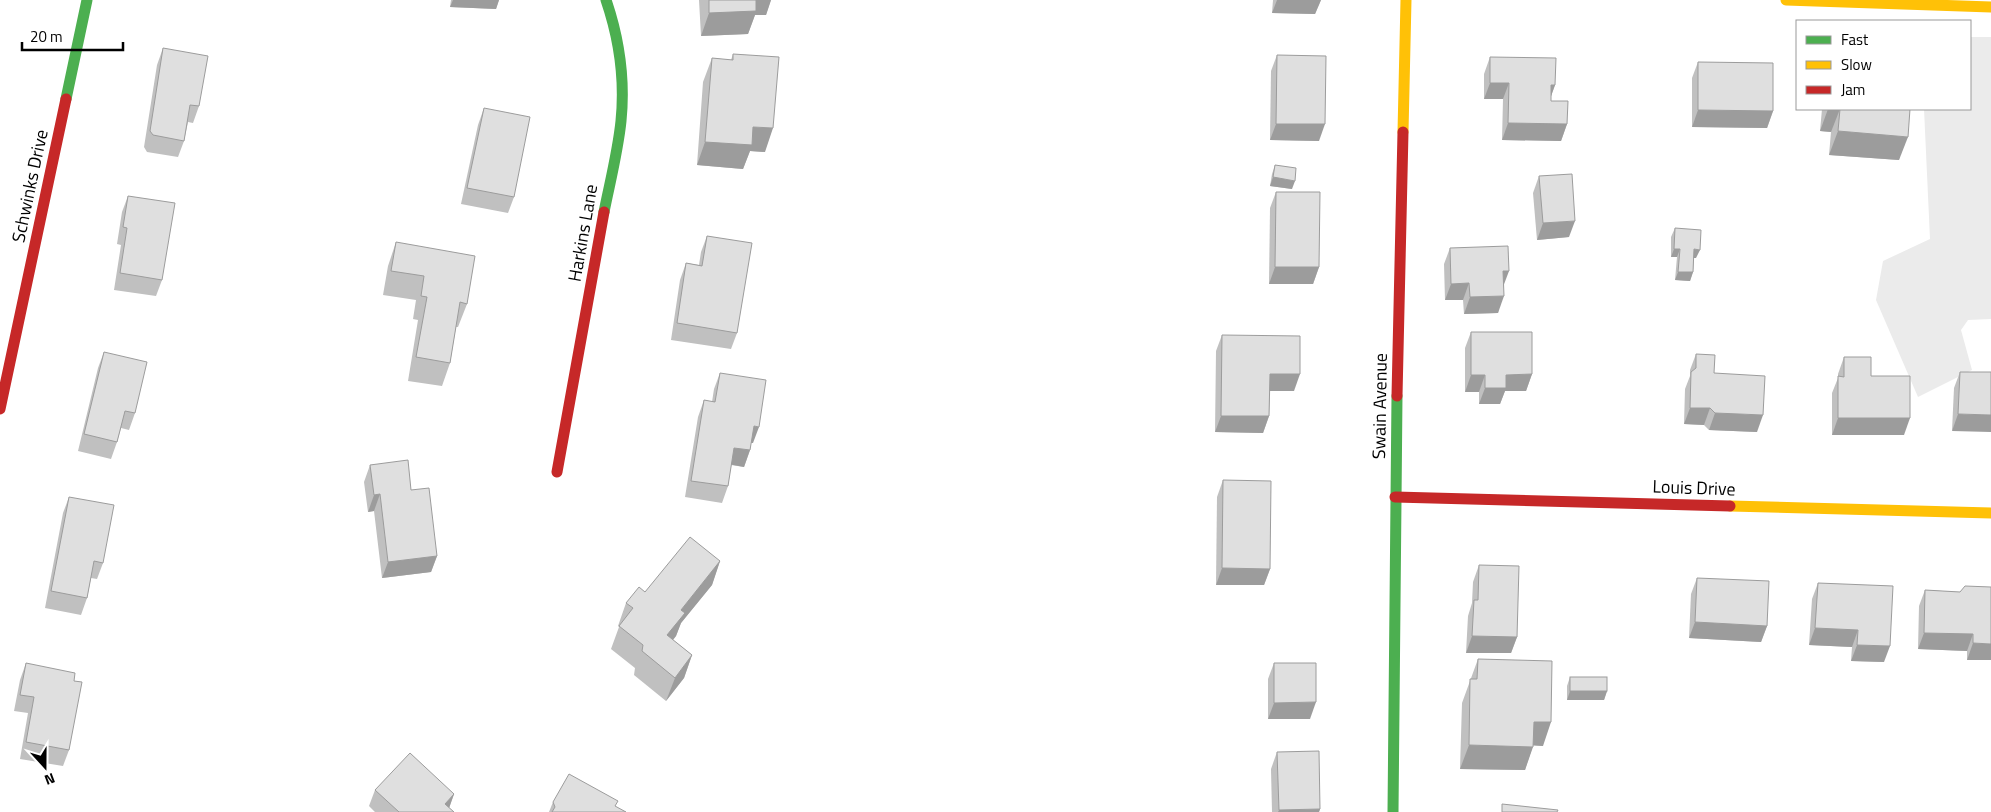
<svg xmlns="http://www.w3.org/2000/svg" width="1991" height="812" font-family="'Titillium Web',sans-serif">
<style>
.green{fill:#ebebeb}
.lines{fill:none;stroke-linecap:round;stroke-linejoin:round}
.fast{stroke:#4caf50;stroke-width:11}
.slow{stroke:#ffc107;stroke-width:11}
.jam{stroke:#c62828;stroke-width:11}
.wall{fill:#c0c0c0}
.shaded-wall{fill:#9c9c9c}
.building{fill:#dfdfdf;stroke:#9c9c9c}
.labels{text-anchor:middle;stroke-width:4.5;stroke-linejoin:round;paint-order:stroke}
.street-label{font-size:18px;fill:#000;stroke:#fff}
</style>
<rect width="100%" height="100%" fill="#fff"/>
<path class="green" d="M1970,37h21v282l-23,1 -7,10 11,40 -54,27 -42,-97 7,-39 47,-22 -6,-130h46z"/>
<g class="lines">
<g class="fast">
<path d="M66,99l21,-99"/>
<path d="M604,212c6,-30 14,-61 17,-91 4,-40 -2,-83 -15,-121"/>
<path d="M1393,812l4,-416"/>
</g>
<g class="slow">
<path d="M1786,0l205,7"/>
<path d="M1403,132l3,-132"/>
<path d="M1730,506l261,7"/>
</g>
<g class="jam">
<path d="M1397,396l6,-264"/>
<path d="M0,409l66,-310"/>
<path d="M557,472l47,-260"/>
<path d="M1395,497l335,9"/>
</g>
</g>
<g class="wall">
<path d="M451,0h48l-3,9 -46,-2z"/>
<path d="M699,0h72l-5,15h-11l-7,19 -47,2z"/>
<path d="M1273,0h48l-6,14 -43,-1z"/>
<path d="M163,48l36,58 -6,17 -5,-1 -4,19 -6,16 -31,-5 -3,-5 13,-82z"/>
<path d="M733,54l32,98 -15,-1 -7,18 -46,-4 6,-83 9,-24 19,2z"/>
<path d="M1277,55l42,86 -49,-1 1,-69z"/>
<path d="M1490,57l65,28 -4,11v5l16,23 -6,17 -59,-1 1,-41h-19v-25z"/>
<path d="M1698,62l75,49 -6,17 -75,-1v-49z"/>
<path d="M484,108l30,89 -6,16 -47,-9 17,-79z"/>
<path d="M1822,109h88l-11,51 -70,-5 2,-23 -11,-1z"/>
<path d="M1275,165l17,24 -22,-3 2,-12z"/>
<path d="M1539,176l30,61 -32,3 -4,-47z"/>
<path d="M1276,192l43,75 -6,17h-44l1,-76z"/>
<path d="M128,196l34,84 -6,16 -42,-6 7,-45 -4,-1 5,-32z"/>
<path d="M1675,228l21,30h-2l-1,14 -3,9 -15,-1 2,-23h-6v-20z"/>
<path d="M707,236l30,97 -6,16 -60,-9 9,-60 6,-17 13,2 2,-13z"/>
<path d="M396,242l71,62 -9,23h-2l-6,36 -8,23 -34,-5 10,-61 -5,-1 3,-19 -33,-5 5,-29z"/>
<path d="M1450,248l54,37 -6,28 -34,1 -1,-14h-18l-1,-36z"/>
<path d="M1471,332l61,42 -6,17h-21l-5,13h-21v-12h-14v-44z"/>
<path d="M1222,335l72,56h-24l-1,25 -6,17 -48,-1 1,-81z"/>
<path d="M104,352l31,61 -6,17 -8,-2 -4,14 -6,17 -33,-8 20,-83z"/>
<path d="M1696,354l18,19 43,59 -48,-2 -5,-5 -20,-1 1,-35 5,-13v-6z"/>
<path d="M1844,357l60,78h-72v-42l6,-15v-4z"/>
<path d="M1960,372h31l-39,59 2,-43z"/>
<path d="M720,373l33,70h-2l-1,7 -6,17 -13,-2 -3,21 -6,17 -37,-6 13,-80 6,-17 8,2 2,-13z"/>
<path d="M370,465l41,25 26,66 -6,16 -49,6 -8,-67 -6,1 -4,-30z"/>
<path d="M1223,480l47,89 -6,16h-48l1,-88z"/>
<path d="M69,497l34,66 -6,16 -6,-1 -4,20 -6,17 -36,-7 18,-95z"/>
<path d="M720,561l-8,24 -31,38 -5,13 -3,4 19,15 -8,23 -18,23 -32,-26 1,-7 -24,-19 8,-22 -1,-1 8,-23 19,-11z"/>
<path d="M1479,565l38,72 -6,16h-45l2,-37 4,-13 1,-21z"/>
<path d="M1697,578l70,48 -6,16 -72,-4 2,-44z"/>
<path d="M1818,583l66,79 -33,-1 1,-14 -43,-2 3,-46z"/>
<path d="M1925,590l35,2 31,68h-24v-9l-49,-2 1,-43z"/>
<path d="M1478,659l65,87 -10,-1 -8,25 -65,-1 2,-66z"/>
<path d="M26,663l48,18 -5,69 -6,16 -43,-7 8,-46 -14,-2 6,-31z"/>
<path d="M1274,663l36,56h-42v-40z"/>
<path d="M1570,677l37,14 -3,9h-37v-14z"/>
<path d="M1277,752l43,57 -1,3h-47l-1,-43z"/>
<path d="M375,790l79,4 -5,14 5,4h-79l-6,-6z"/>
<path d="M553,802l63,5 10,5h-77z"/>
</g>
<g class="shaded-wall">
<path d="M453,0h46l-3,9 -46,-2z"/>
<path d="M753,0h18l-5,15h-11l-7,19 -47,2 8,-23z"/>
<path d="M1277,0h44l-6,14 -43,-1z"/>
<path d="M1490,83h19l-6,16h-19z"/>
<path d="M1551,85h4l-6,17z"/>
<path d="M1828,109h12l-9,23 -11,-1z"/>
<path d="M1698,110l75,1 -6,17 -75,-1z"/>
<path d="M1508,123l59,1 -6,17 -59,-1z"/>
<path d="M1276,124h49l-6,17 -49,-1z"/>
<path d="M753,127l20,1 -8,24 -15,-1 -7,18 -46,-4 8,-23z"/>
<path d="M1838,131l70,6 -9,23 -70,-5z"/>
<path d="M1273,177l22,4 -3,8 -22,-3z"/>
<path d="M1575,221l-6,16 -32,3 6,-17z"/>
<path d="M1674,249h6l-3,8h-6z"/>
<path d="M1694,249l6,1 -4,8h-5z"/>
<path d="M1275,267h44l-6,17h-44z"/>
<path d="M1503,271h6l-6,16z"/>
<path d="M1678,272h15l-3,9 -15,-1z"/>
<path d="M1469,283l-6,17h-18l6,-16z"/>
<path d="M1504,296l-6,17 -34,1 6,-17z"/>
<path d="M1270,374h30l-6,17h-30z"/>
<path d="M1532,374l-6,17h-21l-5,13h-21l6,-16 21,-13z"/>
<path d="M1471,375h14l-6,17h-14z"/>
<path d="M1690,408h20l-6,17 -20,-1z"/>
<path d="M1715,413l48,2 -6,17 -48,-2z"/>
<path d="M1958,414l33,1v17l-39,-1z"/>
<path d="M1221,416h48l-6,17 -48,-1z"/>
<path d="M1838,418h72l-6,17h-72z"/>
<path d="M754,426l5,1 -6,16h-5z"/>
<path d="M734,448l16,2 -6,17 -16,-3z"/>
<path d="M380,494l-6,17 -6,1 6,-17z"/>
<path d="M437,556l-6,16 -49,6 6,-16z"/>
<path d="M720,561l-8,24 -31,38 -5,13 -18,22 9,-23 14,-25z"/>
<path d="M1222,568l48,1 -6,16h-48z"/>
<path d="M1695,622l72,4 -6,16 -72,-4z"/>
<path d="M1815,628l43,2 -6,17 -43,-2z"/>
<path d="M1924,633l49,1 -6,17 -49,-2z"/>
<path d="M1472,636l45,1 -6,16h-45z"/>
<path d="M1973,643l18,1v16h-24z"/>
<path d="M1857,645l33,1 -6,16 -33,-1z"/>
<path d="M692,655l-8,23 -18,23 9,-23z"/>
<path d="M1570,691h37l-3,9h-37z"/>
<path d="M1316,702l-6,17h-42l6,-16z"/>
<path d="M1534,722h17l-8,24 -18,-1z"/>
<path d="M1469,745l64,2 -8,23 -65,-1z"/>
<path d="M454,794l-6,17 -3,-7z"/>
<path d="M1320,809l-1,3h-41l1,-2z"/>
</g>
<g class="building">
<path d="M709,0h47v11l-47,2z"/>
<path d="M163,48l45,8 -9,50 -9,-1 -6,36 -31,-6 -3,-4z"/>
<path d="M733,54l46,3 -6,71 -20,-1 -1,18 -47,-3 7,-84 21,2z"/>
<path d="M1277,55l49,1 -1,68h-49z"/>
<path d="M1490,57l66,1 -1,27h-4v16h17l-1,23 -59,-1 1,-40h-19z"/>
<path d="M1698,62l75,1v48l-75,-1z"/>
<path d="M484,108l46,9 -16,80 -47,-9z"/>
<path d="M1840,109h70l-2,28 -70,-6z"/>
<path d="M1275,165l21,3 -1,13 -22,-4z"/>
<path d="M1572,174l3,47 -32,2 -4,-47z"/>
<path d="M1276,192h44l-1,75h-44z"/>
<path d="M128,196l47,7 -13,77 -42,-7 7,-45 -4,-1z"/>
<path d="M1675,228l26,2 -1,20 -6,-1 -1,23h-15l2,-23h-6z"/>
<path d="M707,236l45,7 -15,90 -60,-10 9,-60 16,3z"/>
<path d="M396,242l79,14 -8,48 -7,-2 -10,61 -34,-6 11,-60 -6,-1 3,-20 -33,-5z"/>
<path d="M1508,246l1,25h-6l1,25 -34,1 -1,-14 -18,1 -1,-36z"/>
<path d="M1471,332h61v42l-26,1v13h-21v-13h-14z"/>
<path d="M1222,335l78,1v38h-30l-1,42h-48z"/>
<path d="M104,352l43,10 -12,51 -10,-2 -8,31 -33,-8z"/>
<path d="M1696,354l19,1 -1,18 51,3 -2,39 -48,-2 -5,-5h-20l1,-36 5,-4z"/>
<path d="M1844,357h27v19h39v42h-72v-42l6,1z"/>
<path d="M1960,372h31v43l-33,-1z"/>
<path d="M720,373l46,7 -7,47 -5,-1 -4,24 -16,-2 -6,38 -37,-5 13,-81 11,2z"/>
<path d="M408,460l3,30 18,-2 8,68 -49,6 -8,-68 -6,1 -4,-30z"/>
<path d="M1223,480l48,1 -1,88 -48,-1z"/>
<path d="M69,497l45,8 -11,58 -9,-2 -7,37 -36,-7z"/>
<path d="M690,537l30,24 -39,49 4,3 -18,22 25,20 -17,23 -33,-27 1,-6 -24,-19 14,-18 -7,-5 13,-16 6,5z"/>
<path d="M1479,565l40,1 -2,71 -45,-1 2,-36h4z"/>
<path d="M1697,578l72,3 -2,45 -72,-4z"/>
<path d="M1818,583l75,3 -3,60 -33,-1 1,-15 -43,-2z"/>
<path d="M1965,586l26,1v57l-18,-1v-9l-49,-1 1,-43 35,2z"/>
<path d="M1478,659l74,2 -1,61h-17l-1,25 -64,-2 1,-66h7z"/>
<path d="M26,663l49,10 -1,8 8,1 -13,68 -43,-8 8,-45 -14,-2z"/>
<path d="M1274,663h42v39l-42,1z"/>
<rect x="1570" y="677" width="37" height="14"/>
<path d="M1319,751l1,58 -41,1 -2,-58z"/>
<path d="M410,753l44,41 -9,10 9,8h-55l-24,-22z"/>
<path d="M569,774l49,27 -3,5 11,6h-74l3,-5 -2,-5z"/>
<path d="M1502,804l56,6 -1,2h-55z"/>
</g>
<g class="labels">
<g class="street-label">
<text transform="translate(30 186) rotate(-78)" y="6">Schwinks Drive</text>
<text transform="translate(583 233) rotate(-80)" y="6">Harkins Lane</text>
<text transform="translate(1380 406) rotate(-89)" y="6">Swain Avenue</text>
<text transform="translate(1694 488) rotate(2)" y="6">Louis Drive</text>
</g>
</g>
<rect x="1796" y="20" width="175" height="90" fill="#ffffff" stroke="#999999"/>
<rect x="1806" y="36" width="25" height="8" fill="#4caf50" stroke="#999999"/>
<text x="1841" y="45" font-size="15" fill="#000000">Fast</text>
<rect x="1806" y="61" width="25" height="8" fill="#ffc107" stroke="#999999"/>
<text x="1841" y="70" font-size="15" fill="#000000">Slow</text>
<rect x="1806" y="86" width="25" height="8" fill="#c62828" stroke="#999999"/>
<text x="1841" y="95" font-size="15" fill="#000000">Jam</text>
<g transform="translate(45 767) rotate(159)" stroke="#ffffff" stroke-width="4" paint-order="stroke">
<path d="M0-4L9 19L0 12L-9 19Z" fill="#000000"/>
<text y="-8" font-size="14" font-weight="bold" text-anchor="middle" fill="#000000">N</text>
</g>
<path d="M22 42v8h101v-8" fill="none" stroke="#000000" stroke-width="2.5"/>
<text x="30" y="42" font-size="15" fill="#000000" stroke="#ffffff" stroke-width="4" paint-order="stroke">20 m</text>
</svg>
